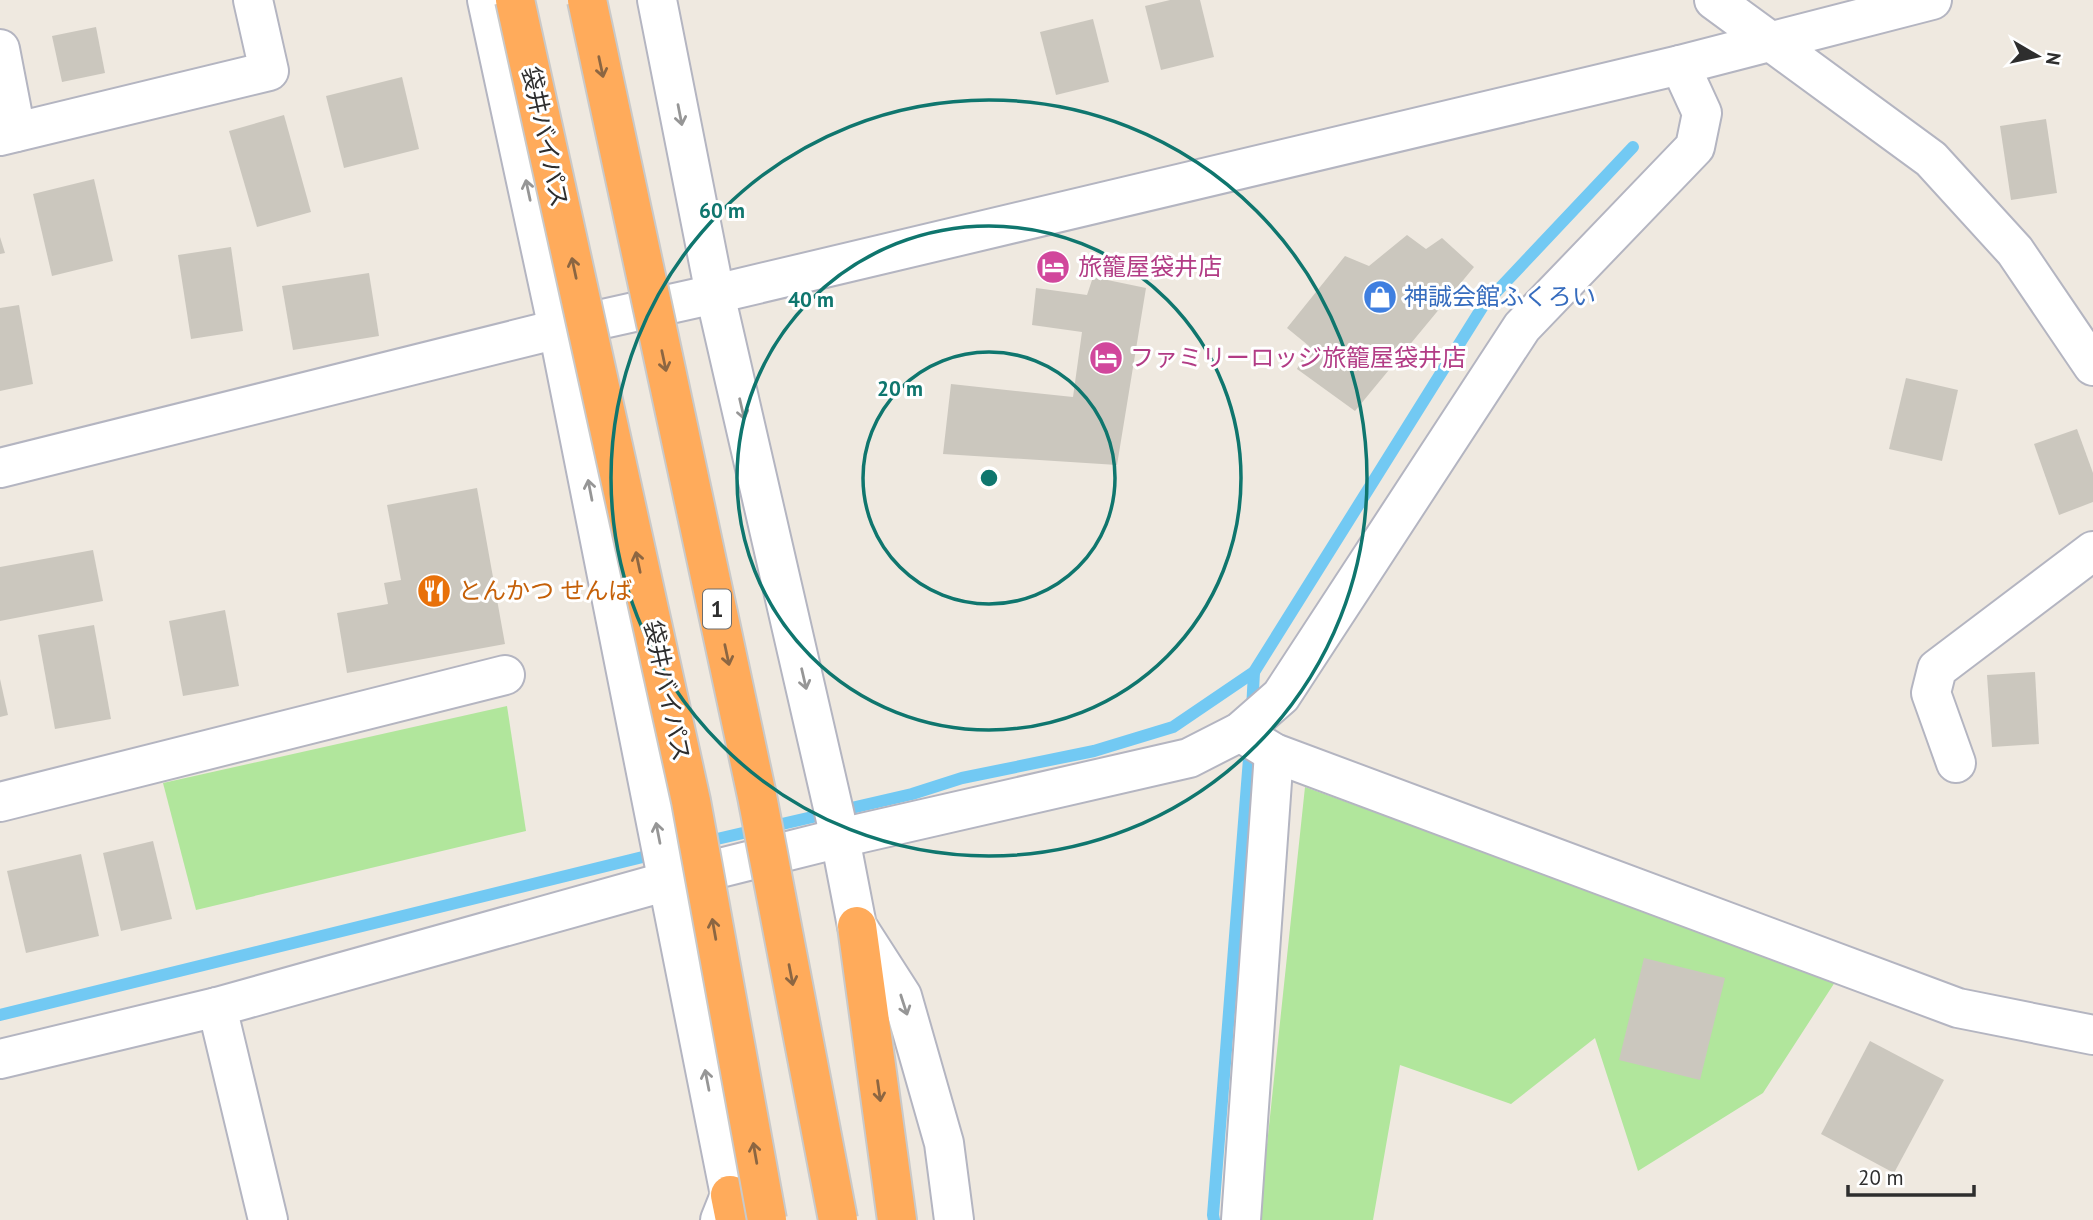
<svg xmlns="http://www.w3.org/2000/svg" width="2093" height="1220" font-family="'PT Sans','Noto Sans JP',sans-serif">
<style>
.green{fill:#b1e69c}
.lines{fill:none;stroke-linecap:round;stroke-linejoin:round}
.stream{stroke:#72c9f3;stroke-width:12}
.building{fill:#cbc7be}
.minor-casing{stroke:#b4b5c1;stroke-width:42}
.highway-casing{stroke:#c9c9c9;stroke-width:42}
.minor{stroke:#fff;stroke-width:38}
.highway{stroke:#ffab5b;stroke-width:38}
.highway-bridge-casing{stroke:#c9c9c9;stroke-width:42;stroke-linecap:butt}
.highway-bridge{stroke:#ffab5b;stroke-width:38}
.oneway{stroke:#8c6642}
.oneway2{stroke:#969696}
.ring{fill:none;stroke:#0f766e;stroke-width:3.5}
.labels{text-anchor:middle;stroke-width:6;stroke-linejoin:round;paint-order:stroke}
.shield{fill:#fff;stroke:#6d6d6d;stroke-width:2}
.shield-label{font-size:23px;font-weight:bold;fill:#2e2e2e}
.street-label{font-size:24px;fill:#2e2e2e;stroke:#fff}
.hotel-label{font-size:24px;fill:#b23c85;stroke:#fff;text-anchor:start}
.shop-label{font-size:24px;fill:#366cbe;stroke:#fff;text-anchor:start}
.food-label{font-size:24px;fill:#c56008;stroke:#fff;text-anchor:start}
.centre{fill:#0f766e;stroke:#fff;stroke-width:3.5}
.ring-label{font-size:21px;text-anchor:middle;font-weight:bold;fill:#0f766e;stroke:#fff;stroke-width:6;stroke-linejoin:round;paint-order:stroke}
</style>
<rect width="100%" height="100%" fill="#efe9e0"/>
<g class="green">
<path d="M507,706l19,125 -330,79 -33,-127z"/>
<path d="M1305,787l532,192 -74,114 -125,78 -43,-133 -84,66 -111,-39 -27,155h-114z"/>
</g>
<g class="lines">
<g class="stream">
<path d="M1252,710l2,-38"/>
<path d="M704,842l208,-48 50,-16 132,-27 79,-24 81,-55 229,-366 150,-159"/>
<path d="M0,1015l659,-162"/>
<path d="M1214,1220l-1,-5 37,-469"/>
</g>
</g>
<g class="building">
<path d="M1170,0h30l14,57 -53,13 -16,-64z"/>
<path d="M1093,19l16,63 -53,13 -16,-63z"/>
<path d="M96,27l9,46 -43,9 -10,-46z"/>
<path d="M402,77l17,72 -75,19 -18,-72z"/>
<path d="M284,115l27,97 -54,15 -28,-96z"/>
<path d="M2046,119l11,74 -46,7 -11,-74z"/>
<path d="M94,179l19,82 -61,15 -19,-82z"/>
<path d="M1407,235l19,14 16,-11 32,29 -119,144 -58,-42 12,-23 -22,-18 58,-72 24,10z"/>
<path d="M0,237l5,16 -5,1z"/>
<path d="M231,247l12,84 -52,8 -13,-84z"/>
<path d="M369,273l10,63 -86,14 -11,-64z"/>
<path d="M1093,277l53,11 -29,177 -174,-11 8,-70 122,13 9,-65 -50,-7 4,-37 51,7z"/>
<path d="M19,305l14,79 -33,7v-83z"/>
<path d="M1906,378l52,12 -16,71 -53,-12z"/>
<path d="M2077,429l16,44v29l-34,13 -25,-71z"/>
<path d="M477,488l28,156 -158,29 -10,-60 51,-9 -4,-21 17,-3 -14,-75z"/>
<path d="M93,550l10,51 -103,20v-54z"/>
<path d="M225,610l14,76 -56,10 -14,-75z"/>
<path d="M94,625l17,94 -56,10 -17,-94z"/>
<path d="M2035,672l4,72 -47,3 -5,-72z"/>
<path d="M0,679l8,36 -8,2z"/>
<path d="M153,841l19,78 -51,12 -18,-78z"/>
<path d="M81,854l18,82 -73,17 -19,-82z"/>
<path d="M1644,958l81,20 -25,102 -81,-20z"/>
<path d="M1870,1041l74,39 -50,93 -73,-39z"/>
</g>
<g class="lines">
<g class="minor-casing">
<g id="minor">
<path d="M487,0l71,329 172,866 -10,25"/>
<path d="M657,0l58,294 125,544 17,88 45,70 42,147 10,77"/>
<path d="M1714,0l217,159 84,92 78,115"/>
<path d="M0,49l16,83"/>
<path d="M0,136l269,-65 -16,-71"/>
<path d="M0,468l558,-139 157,-35 965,-229 252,-65"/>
<path d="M1240,732l34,21 684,255 135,27"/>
<path d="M1956,763l-25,-70 6,-24 156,-118"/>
<path d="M0,802l505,-127"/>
<path d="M217,1007l51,213"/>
<path d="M0,1059l217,-52 451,-126 172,-43 349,-80 51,-26 41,-36 241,-369 173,-180 7,-34 -22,-48"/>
<path d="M1241,1220l33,-467"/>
</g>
</g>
<g class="highway-casing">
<g id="highway">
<path d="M857,926l40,294"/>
<path d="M730,1195l5,25"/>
</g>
</g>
<use href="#minor" class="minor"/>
<use href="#highway" class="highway"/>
<g class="highway-bridge-casing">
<g id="highway-bridge">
<path d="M515,0l176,801 76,419"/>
<path d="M587,0l170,796 81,424"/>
</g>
</g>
<use href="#highway-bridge" class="highway-bridge"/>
</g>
<defs><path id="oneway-shaft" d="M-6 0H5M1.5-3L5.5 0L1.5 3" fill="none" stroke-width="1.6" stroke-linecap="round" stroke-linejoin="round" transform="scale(1.75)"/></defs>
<g class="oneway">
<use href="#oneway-shaft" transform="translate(601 67) rotate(78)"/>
<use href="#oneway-shaft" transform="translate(574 268) rotate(-102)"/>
<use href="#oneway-shaft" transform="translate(664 361) rotate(78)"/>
<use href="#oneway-shaft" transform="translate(638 562) rotate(-102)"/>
<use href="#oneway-shaft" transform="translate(727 655) rotate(78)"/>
<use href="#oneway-shaft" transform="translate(714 929) rotate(-100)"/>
<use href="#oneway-shaft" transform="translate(791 975) rotate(79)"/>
<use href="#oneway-shaft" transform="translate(879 1091) rotate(82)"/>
<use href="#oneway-shaft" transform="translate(755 1153) rotate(-100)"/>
</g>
<g class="oneway2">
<use href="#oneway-shaft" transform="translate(680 115) rotate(79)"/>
<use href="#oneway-shaft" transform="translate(528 190) rotate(-102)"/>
<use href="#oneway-shaft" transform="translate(742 409) rotate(77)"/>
<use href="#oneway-shaft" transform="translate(590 490) rotate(-101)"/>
<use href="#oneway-shaft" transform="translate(804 679) rotate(77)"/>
<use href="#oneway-shaft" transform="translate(658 833) rotate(-101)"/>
<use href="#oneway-shaft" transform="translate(904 1005) rotate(72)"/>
<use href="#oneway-shaft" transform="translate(707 1080) rotate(-101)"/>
</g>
<g class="ring">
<circle cx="989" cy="478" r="126"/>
<circle cx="989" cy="478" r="252"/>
<circle cx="989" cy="478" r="378"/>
</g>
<defs>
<g id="hotel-disc" transform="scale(1.75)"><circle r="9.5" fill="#d1479c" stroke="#fff"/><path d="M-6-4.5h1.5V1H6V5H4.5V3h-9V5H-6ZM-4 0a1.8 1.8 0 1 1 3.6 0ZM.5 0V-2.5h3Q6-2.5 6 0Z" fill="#fff"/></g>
<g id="shop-disc" transform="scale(1.75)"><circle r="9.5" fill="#3f7fe0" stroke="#fff"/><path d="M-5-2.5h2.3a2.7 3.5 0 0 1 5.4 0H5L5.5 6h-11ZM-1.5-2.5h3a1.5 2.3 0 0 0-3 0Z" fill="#fff"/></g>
<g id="restaurant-disc" transform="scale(1.75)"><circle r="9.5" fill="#e8710a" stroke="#fff"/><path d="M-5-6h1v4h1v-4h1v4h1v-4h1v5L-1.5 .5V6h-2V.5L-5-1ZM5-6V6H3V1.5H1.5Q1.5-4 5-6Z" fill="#fff"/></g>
</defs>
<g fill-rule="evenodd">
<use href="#hotel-disc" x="1053" y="267"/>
<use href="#shop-disc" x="1380" y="297"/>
<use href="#hotel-disc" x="1106" y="358"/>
<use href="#restaurant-disc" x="434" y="591"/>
</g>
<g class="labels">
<rect class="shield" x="703" y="589.5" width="28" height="39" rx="5"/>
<g class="shield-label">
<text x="717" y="617">1</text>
</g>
<g class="street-label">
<text transform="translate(545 137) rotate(78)" y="8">袋井バイパス</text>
<text transform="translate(667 691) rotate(78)" y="8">袋井バイパス</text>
</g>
<g class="hotel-label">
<text x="1078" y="275">旅籠屋袋井店</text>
<text x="1130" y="366">ファミリーロッジ旅籠屋袋井店</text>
</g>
<g class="shop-label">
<text x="1404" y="305">神誠会館ふくろい</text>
</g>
<g class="food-label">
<text x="458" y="599">とんかつ せんば</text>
</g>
</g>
<circle cx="989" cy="478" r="10" class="centre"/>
<g class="ring-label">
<text x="722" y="218">60 m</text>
<text x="811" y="307">40 m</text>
<text x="900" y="396">20 m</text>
</g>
<g transform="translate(2037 56) rotate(99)" stroke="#ffffff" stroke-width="5" paint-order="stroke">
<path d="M0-5L12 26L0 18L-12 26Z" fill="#2e2e2e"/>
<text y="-10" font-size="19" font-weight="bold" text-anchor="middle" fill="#2e2e2e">N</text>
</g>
<path d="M1848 1185v10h126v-10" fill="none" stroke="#2e2e2e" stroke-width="3.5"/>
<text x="1858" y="1185" font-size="21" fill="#2e2e2e" stroke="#ffffff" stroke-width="5" paint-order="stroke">20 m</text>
</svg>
